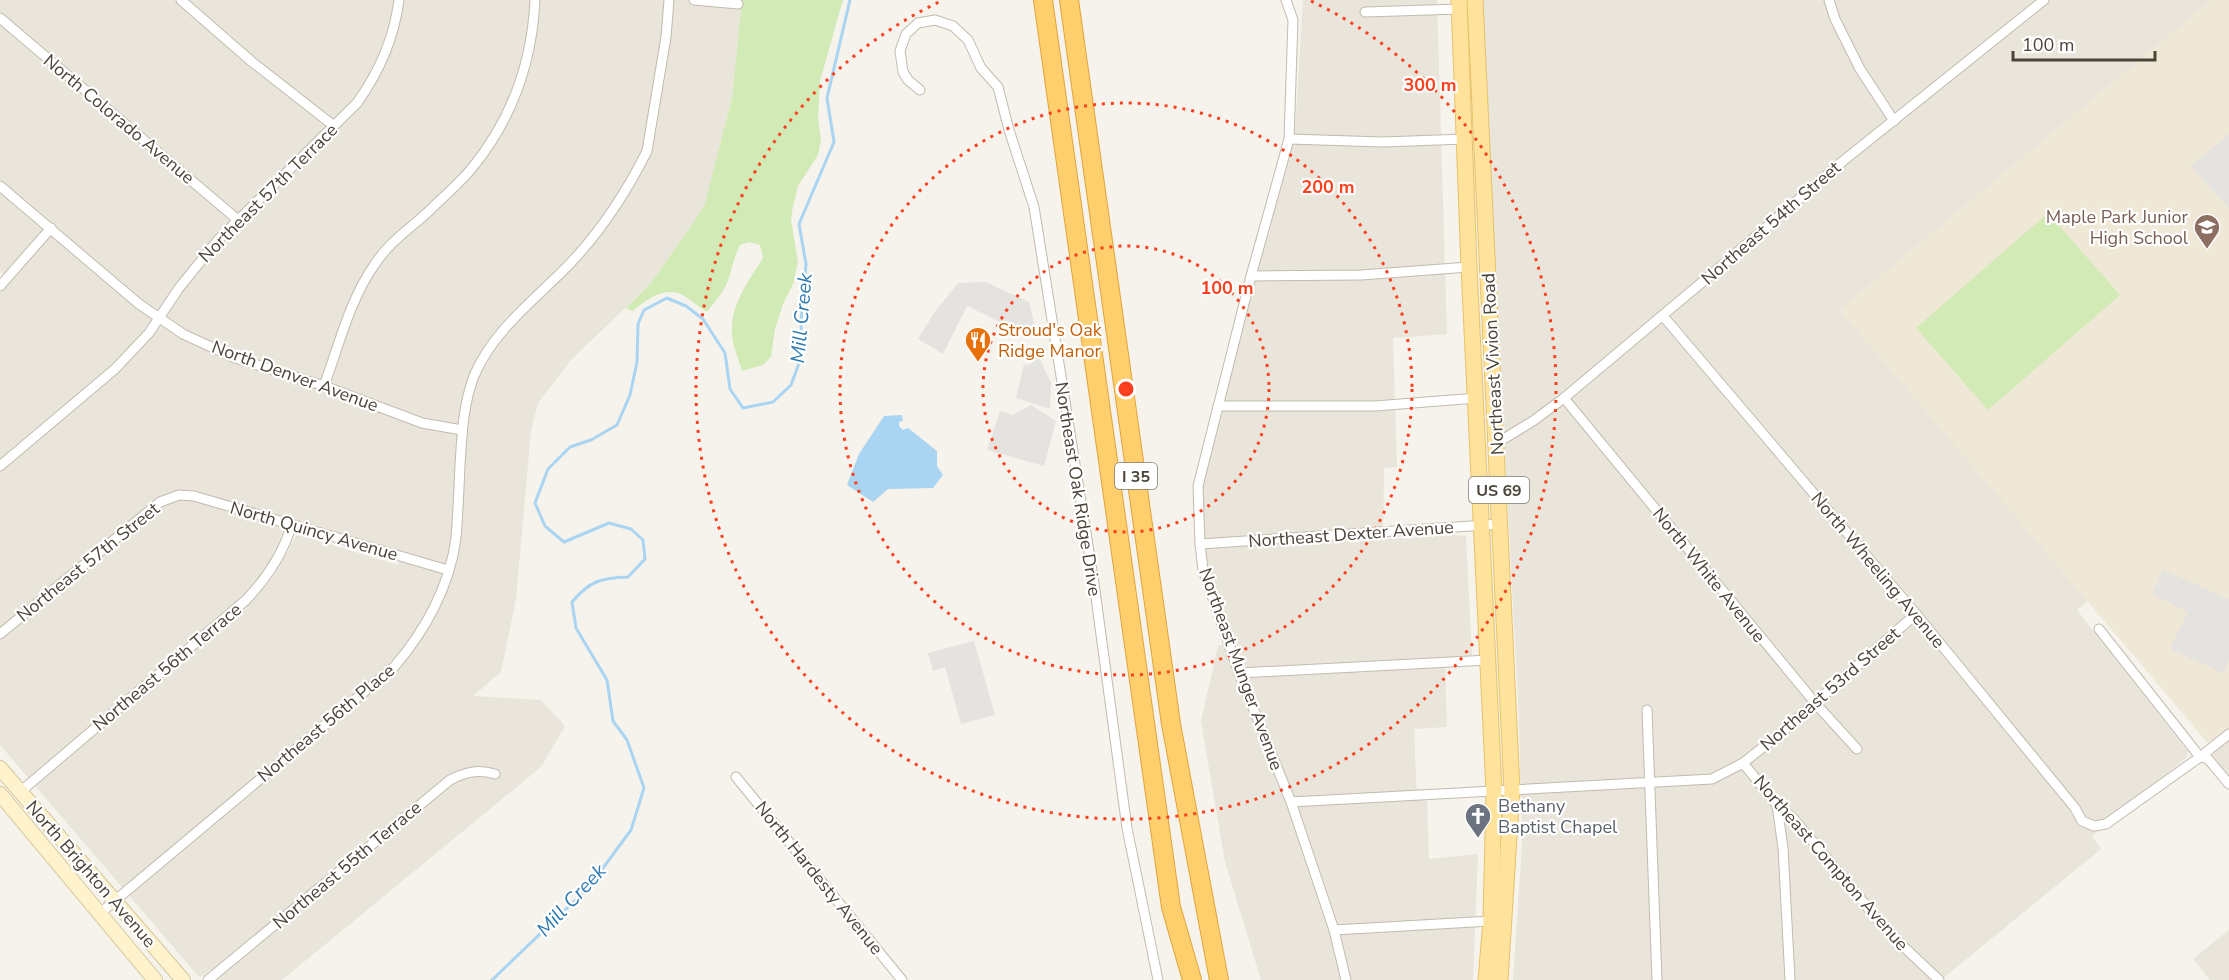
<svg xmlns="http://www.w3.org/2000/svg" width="2229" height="980" font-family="'Nunito Sans',sans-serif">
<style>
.residential{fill:#eae5da;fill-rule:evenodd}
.education{fill:#efe8d6}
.green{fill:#d2eab5}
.parking{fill:#e5e3e0}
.water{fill:#a9d4f2}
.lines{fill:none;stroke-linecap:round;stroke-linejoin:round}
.stream{stroke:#a9d4f2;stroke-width:3}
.street-casing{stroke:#c2bbae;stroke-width:11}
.secondary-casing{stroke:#d6c79b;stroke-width:16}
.primary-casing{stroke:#e6c16a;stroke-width:17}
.highway-casing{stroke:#e0a43c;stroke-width:20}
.street{stroke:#fff;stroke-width:9}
.secondary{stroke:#fff3cd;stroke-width:14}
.primary{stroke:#ffe39c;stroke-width:15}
.highway{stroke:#ffcf6e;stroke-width:18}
.ring{fill:none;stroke:#fc3f1d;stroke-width:3;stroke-dasharray:3 6}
.labels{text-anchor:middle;stroke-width:4.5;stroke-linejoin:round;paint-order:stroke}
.shield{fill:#fff;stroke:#817c74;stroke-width:1.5}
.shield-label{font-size:16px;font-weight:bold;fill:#4b4439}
.street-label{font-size:18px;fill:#4b4439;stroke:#fff}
.education-label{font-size:18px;fill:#785e54;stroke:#fff;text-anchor:end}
.food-label{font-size:18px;fill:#c56008;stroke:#fff;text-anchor:start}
.worship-label{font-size:18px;fill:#5b616d;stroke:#fff;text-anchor:start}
.water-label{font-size:20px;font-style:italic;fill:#2e7ab2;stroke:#fff}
.centre{fill:#fc3f1d;stroke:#fff;stroke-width:3}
.ring-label{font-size:18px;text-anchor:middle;font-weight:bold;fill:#fc3f1d;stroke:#fff;stroke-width:4.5;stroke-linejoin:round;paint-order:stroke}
</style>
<rect width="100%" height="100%" fill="#f6f3ec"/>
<g class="residential">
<path d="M0,0h742l-10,98 -28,109 -53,76 -79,76 -34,44 -7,28 -15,168 -15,73 -28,24 68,4 24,26 -24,41 -259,213h-62l-10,-10 -7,6 -4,1 -199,-232v-452l11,-13 -11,-9zM289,518l111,35 -2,12 -98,-30 -4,1 -23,41 -14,16 -8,-6 18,-23z"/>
<path d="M1303,0h134l10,334 -54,4 4,129 -13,1 -1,71 71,-4 12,1 6,119 -6,3h-21l2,69 -33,2 3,69h10l2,61 49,-5 -5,126h-212l-36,-118 -24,-141 17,-75 16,-7 -27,-72 -5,-78 2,-18 87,-324 4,-18z"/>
<path d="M1481,0h731l-372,310 248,291 -11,9 111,142 -1,5 -95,79 9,13 -160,131h-428l9,-135 -3,-124z"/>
<path d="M2229,738v43l-16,-19 -1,-5 5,-9z"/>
<path d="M2229,930v50h-19l-17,-21z"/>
</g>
<path class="education" d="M2212,0h17v733l-11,10 -11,-1 -367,-432z"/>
<g class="green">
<path d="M742,0h101l-23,81 -2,37 3,22 -3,15 -20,31 -5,20 -2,13 7,43 -5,22 -10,20 -8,25 -4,28 -8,8 -21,6c-3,-11 -9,-24 -10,-36 -2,-30 16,-53 31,-77l-3,-13 -11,-3 -9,3c-6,12 -8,25 -13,38 -5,11 -13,20 -20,29 -9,-5 -20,-16 -29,-19 -17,-5 -34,8 -45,18l-7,-3 25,-25 53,-76 28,-109z"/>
<path d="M2048,213l72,82 -132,115 -72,-82z"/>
</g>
<g class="parking">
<path d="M2229,134v74l-38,-42z"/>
<path d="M986,282l43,20 5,21 -6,13 -61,-30 -24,48 -25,-15 16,-26 24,-30z"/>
<path d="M1038,355l13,28 -1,26 -34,-11 8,-34 6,1z"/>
<path d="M1031,405l25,16 -12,45 -57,-16 13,-39 12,4z"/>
<path d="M2163,570l66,29v61l-6,13 -53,-24 18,-37 -36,-18z"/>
<path d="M974,641l21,74 -34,9 -16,-57 -12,4 -5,-18z"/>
</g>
<path class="water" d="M902,415l1,6 -4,1v4l4,4 5,-2 29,23v15l6,9 -10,13 -45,1 -15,13 -26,-17 12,-31 25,-38z"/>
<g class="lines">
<path class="stream" d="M492,980l97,-93 42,-57 13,-42 -17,-48 -14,-19 -6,-41 -31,-52 -4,-26c18,-21 28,-24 56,-25l17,-18 -2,-19 -12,-11 -22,-6 -45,19 -19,-16 -10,-23 13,-34 22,-22 21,-7 26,-15 13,-30 7,-33 1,-38 6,-14 23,-12 19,8 17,13 22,34 5,36 13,19 30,-6 18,-17 11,-30 -1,-34 5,-57 -7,-40 35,-82 -7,-44 23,-98"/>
<g class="street-casing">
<g id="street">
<path d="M181,0l70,61 83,65"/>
<path d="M694,0l44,4"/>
<path d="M1286,0l7,20 -4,119 -38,137 -53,210 2,58 3,26 36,103 52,129 43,128 12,50"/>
<path d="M1829,0l6,19 25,50 34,52"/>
<path d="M1365,12l95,-3"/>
<path d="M0,18l238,202"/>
<path d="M920,90l-12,-10 -5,-8 -3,-21 6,-17 12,-11 17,-3 18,6 15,14 13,28 17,19 11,43 25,77 60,376 33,245 31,152"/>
<path d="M1289,139l94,3 82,-3"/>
<path d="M0,186l139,118 44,30 52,24 89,28 98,37 40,7"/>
<path d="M1251,276l110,-1 108,-8"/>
<path d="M0,286l51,-58"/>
<path d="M1663,316l253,298 159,194 7,13 12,5 12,-2 94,-67 29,-23"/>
<path d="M324,386c15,-41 26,-87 51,-122 15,-23 36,-36 55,-54 14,-14 30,-27 42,-42 41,-50 60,-105 63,-168"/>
<path d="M1564,398l252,306 41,45"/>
<path d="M1218,406h157l102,-8"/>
<path d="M1497,443l36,-22 31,-23 155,-130 124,-107 201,-161"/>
<path d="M0,466l115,-97 34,-36 30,-45 38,-47 140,-138c23,-32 37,-64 42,-103"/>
<path d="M1200,544l301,-20"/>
<path d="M2099,629l101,128 8,2 21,25"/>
<path d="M0,634l160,-132 19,-7 15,1 254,74"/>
<path d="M1239,673l250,-13"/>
<path d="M1647,710l10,270"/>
<path d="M1743,763l34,42 16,13 96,115 50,47"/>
<path d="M736,777l166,203"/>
<path d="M20,792l226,-192c21,-22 37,-46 46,-76"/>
<path d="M1291,802l421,-23 31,-16 33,-26 140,-123"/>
<path d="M1777,805l6,43 7,132"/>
<path d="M99,914l295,-247c31,-36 56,-81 62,-129 2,-24 3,-49 4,-73 2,-31 3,-60 14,-89 21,-50 68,-81 103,-120 28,-31 51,-67 70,-105l19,-114 3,-37"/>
<path d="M1334,930l157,-9"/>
<path d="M208,980l242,-200c15,-8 28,-11 45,-6"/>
</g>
</g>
<g class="secondary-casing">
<g id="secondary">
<path d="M0,768l183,212"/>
<path d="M0,794l155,186"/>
</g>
</g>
<g class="primary-casing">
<g id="primary">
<path d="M1459,0l10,267 25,524 -3,130 -5,59"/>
<path d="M1475,0l37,790 -12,190"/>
</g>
</g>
<g class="highway-casing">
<g id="highway">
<path d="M1043,0l128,907 21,73"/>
<path d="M1069,0l102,724 48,256"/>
</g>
</g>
<use href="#street" class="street"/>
<use href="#secondary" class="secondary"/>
<use href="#primary" class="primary"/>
<use href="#highway" class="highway"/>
</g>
<g class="ring">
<circle cx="1126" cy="389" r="143"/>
<circle cx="1126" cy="389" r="286"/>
<path d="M1311 1A430 430 0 1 1 941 1"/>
</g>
<defs>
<g id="school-pin" transform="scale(1.35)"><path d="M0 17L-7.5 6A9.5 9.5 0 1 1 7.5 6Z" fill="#8d6e63" stroke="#fff"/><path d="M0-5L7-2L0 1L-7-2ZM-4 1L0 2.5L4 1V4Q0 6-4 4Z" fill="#fff"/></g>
<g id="restaurant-pin" transform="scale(1.35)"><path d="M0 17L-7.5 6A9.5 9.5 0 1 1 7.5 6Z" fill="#e8710a" stroke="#fff"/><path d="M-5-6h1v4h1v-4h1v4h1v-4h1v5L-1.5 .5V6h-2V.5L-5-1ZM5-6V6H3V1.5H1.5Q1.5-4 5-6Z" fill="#fff"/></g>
<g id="church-pin" transform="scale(1.35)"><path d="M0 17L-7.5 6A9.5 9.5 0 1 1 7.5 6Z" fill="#6b7280" stroke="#fff"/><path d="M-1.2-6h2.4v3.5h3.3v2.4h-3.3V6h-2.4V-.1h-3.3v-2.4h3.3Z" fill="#fff"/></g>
</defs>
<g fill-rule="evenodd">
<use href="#school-pin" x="2207" y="227"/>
<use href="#restaurant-pin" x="978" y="340"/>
<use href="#church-pin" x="1478" y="816"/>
</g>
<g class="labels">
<g class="shield">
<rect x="1115" y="463" width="42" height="26" rx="4.5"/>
<rect x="1469" y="477" width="60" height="26" rx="4.5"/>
</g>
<g class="shield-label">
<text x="1136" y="482">I 35</text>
<text x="1499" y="496">US 69</text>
</g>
<g class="street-label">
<text transform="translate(119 119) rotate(40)" y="6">North Colorado Avenue</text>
<text transform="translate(268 193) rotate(-45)" y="6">Northeast 57th Terrace</text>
<text transform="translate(1771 223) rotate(-41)" y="6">Northeast 54th Street</text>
<text transform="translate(1493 364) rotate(-93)" y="6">Northeast Vivion Road</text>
<text transform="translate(295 376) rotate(20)" y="6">North Denver Avenue</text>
<text transform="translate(1078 489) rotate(81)" y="6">Northeast Oak Ridge Drive</text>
<text transform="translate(314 531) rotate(16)" y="6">North Quincy Avenue</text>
<text transform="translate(1351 534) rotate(-4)" y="6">Northeast Dexter Avenue</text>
<text transform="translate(88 562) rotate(-39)" y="6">Northeast 57th Street</text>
<text transform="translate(1878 570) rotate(50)" y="6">North Wheeling Avenue</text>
<text transform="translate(1709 575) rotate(51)" y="6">North White Avenue</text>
<text transform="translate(167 667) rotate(-40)" y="6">Northeast 56th Terrace</text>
<text transform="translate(1241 669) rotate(70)" y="6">Northeast Munger Avenue</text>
<text transform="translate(1830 689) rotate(-41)" y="6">Northeast 53rd Street</text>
<text transform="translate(326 723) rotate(-40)" y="6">Northeast 56th Place</text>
<text transform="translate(1831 863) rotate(49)" y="6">Northeast Compton Avenue</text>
<text transform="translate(347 865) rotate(-40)" y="6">Northeast 55th Terrace</text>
<text transform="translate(91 874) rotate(49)" y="6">North Brighton Avenue</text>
<text transform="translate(819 878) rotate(51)" y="6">North Hardesty Avenue</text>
</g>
<g class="education-label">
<text x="2188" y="223">Maple Park Junior<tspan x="2188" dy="21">High School</tspan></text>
</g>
<g class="food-label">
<text x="998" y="336">Stroud's Oak<tspan x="998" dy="21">Ridge Manor</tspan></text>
</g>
<g class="worship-label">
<text x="1498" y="812">Bethany<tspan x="1498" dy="21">Baptist Chapel</tspan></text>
</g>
<g class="water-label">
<text transform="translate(801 318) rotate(-85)" y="7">Mill Creek</text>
<text transform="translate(571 900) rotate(-47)" y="7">Mill Creek</text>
</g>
</g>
<circle cx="1126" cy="389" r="9" class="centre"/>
<g class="ring-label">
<text x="1430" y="91">300 m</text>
<text x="1328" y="193">200 m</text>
<text x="1227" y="294">100 m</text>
</g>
<path d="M2013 51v9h142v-9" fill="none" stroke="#4b4439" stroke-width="3"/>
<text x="2022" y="51" font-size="18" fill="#4b4439" stroke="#ffffff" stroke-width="4.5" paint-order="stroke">100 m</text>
</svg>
